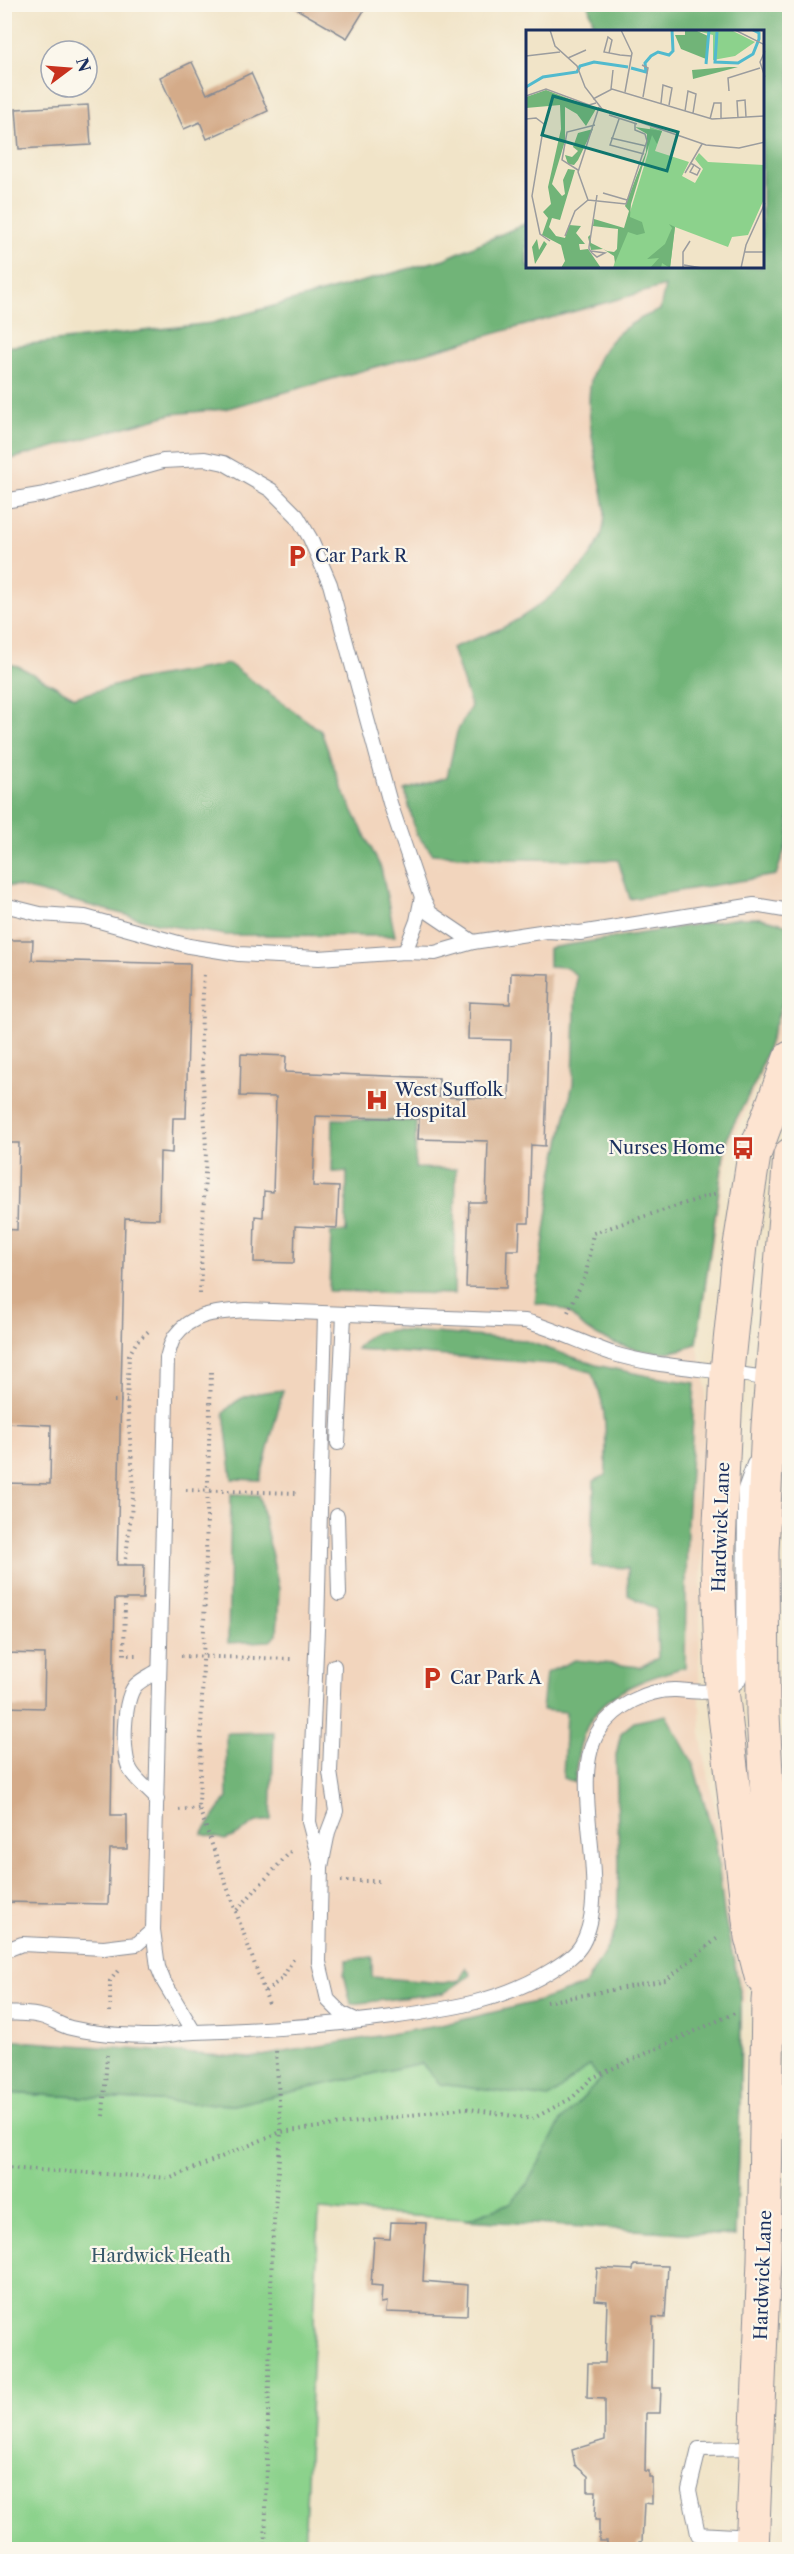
<svg xmlns="http://www.w3.org/2000/svg" width="794" height="2554" font-family="'Libre Caslon Text',serif">
<style>
.built{fill:#f2d5bd}
.green{fill:#8cd28c;stroke:#548075;stroke-width:1.5}
.forest{fill:#71b478;stroke:#46726b;stroke-width:1.5}
.building{fill:#d4ab89}
.lines{fill:none;stroke-linecap:round;stroke-linejoin:round}
.lane-casing{stroke:#868a93;stroke-width:16}
.secondary-casing{stroke:#868a93;stroke-width:35}
.path{stroke:#868a93;stroke-width:4;stroke-dasharray:1.5 4.5;stroke-linecap:butt}
.lane{stroke:#fff;stroke-width:14}
.secondary{stroke:#fde4d1;stroke-width:33}
.labels{text-anchor:middle;stroke-width:4.5;stroke-linejoin:round;paint-order:stroke}
.poi-label{font-size:18px;fill:#1b2f5e;stroke:#fbf7ec;text-anchor:start}
.street-label{font-size:18px;fill:#1b2f5e;stroke:#fbf7ec}
.park-label{font-size:18px;fill:#37586a;stroke:#fbf7ec}
.inset-river{fill:none;stroke:#51bace;stroke-width:3}
.inset-road{fill:none;stroke:#9b9c9e;stroke-width:1.5}
.view{fill:#0f766e;fill-opacity:0.15;stroke:#0f766e;stroke-width:3}
.inset-edge{fill:none;stroke:#1b2f5e;stroke-width:3}
</style>
<rect width="100%" height="100%" fill="#fbf7ec"/>
<filter id="ink" filterUnits="userSpaceOnUse"><feTurbulence type="fractalNoise" baseFrequency=".0167" numOctaves="2"/><feDisplacementMap in="SourceGraphic" scale="12" xChannelSelector="R" yChannelSelector="G"/><feConvolveMatrix kernelMatrix="1 2 1 2 8 2 1 2 1" color-interpolation-filters="sRGB"/></filter>
<filter id="wash" filterUnits="userSpaceOnUse"><feTurbulence type="fractalNoise" baseFrequency=".008" numOctaves="4" result="noise"/><feDisplacementMap in="SourceGraphic" scale="24" xChannelSelector="R" yChannelSelector="G"/><feGaussianBlur stdDeviation="1.35" result="paint"/><feColorMatrix in="noise" values="0 0 0 0 0 0 0 0 0 0 0 0 0 0 0 0 0 1.4 0 .05"/><feComposite in="paint" operator="in"/></filter>
<g filter="url(#wash)">
<rect width="100%" height="100%" fill="#f1e4c8"/>
<path class="built" d="M789,130v880l-61,141 -31,192 9,45 -7,281 2,69 31,159 14,106 -513,102 -228,-12v-1742l223,-28 299,-56h235z"/>
<path class="green" d="M741,1996l-1,102 -5,138 -416,-26 -15,339 -299,1v-457l228,12 174,-39z"/>
<g class="forest">
<path d="M588,5h202l-1,832 -13,38 -146,24 -12,-39 -114,-1 -71,-5 -17,-20 -11,-44 42,-13 10,-45 14,-26 -19,-58c19,-8 39,-14 56,-23 31,-17 72,-49 89,-80 7,-11 8,-23 8,-36 -12,-82 -48,-160 55,-199l5,-24 -440,123 -53,5 -168,47 1,-114 207,-24 232,-64 83,-36v44h235v-235l-166,-1z"/>
<path d="M4,663l14,3 57,31 57,-16 97,-17 92,67 21,58 39,79 14,68 -169,-1 -62,-10 -144,-38 -15,-2z"/>
<path d="M739,918h22l28,7v58l-32,96 -28,54 -4,14 -28,196c-32,19 -79,5 -110,-13 -7,-5 -13,-14 -21,-19 -8,-5 -21,-6 -31,-8l18,-129 20,-90 3,-109 -11,-8 -16,-1v-18z"/>
<path d="M333,1119l83,2 -1,47 41,1 -2,125 -125,-3 2,-59h15l1,-60h-15z"/>
<path d="M396,1330l127,10 73,25 57,12 42,6 -8,140 -2,144c-69,20 -107,37 -110,116l-12,-5 3,-66 -24,-2 4,-37 29,-13 65,7 18,-9 -2,-49 -28,-14v-27l-36,-2 2,-85 12,-6c-1,-38 3,-68 -15,-103l-27,-7 -208,-16c11,-16 21,-18 40,-19z"/>
<path d="M283,1390l-23,90 -28,-1 -8,-66c18,-21 33,-20 59,-23z"/>
<path d="M231,1494l28,1 20,94 -2,46 -7,6 -42,2z"/>
<path d="M666,1715l27,48 23,81 8,70 17,82 -1,102 -5,138 -270,-16 45,-17 16,-17 35,-65 39,-41 -10,-15 -41,33 -109,-14 -19,-21 -188,42 -228,-12v-53l245,18 187,-32 102,-25 46,-16 21,-35 11,-23 2,-63 -3,-109 5,-22 13,-11z"/>
<path d="M274,1732l-3,88 -15,2 -19,13 -12,5 -23,-6 25,-36 -1,-65z"/>
<path d="M372,1957v20l71,6 17,-3 6,-13 5,8 -27,18 -93,11 -7,-30 3,-14z"/>
</g>
<g id="blocks">
<g class="building">
<path d="M288,4h80l-21,34z"/>
<path d="M192,62l15,32 44,-21 17,38 -61,28 -7,-17 -16,7 -24,-52z"/>
<path d="M88,105l3,40 -72,4 -3,-40z"/>
<path d="M4,940h29l-1,20 158,4 -4,154h-13l-1,35 -12,-1 -1,67 -34,-1 -8,347h27l-1,34h-28l-4,216h16v34h-17l-2,55 -104,-2v-195l40,1 1,-54 -41,-1v-170l46,1 1,-59 -47,-2v-194l13,1 2,-87h-15z"/>
<path d="M511,973l39,1 -5,172 -14,-1 -2,78h-9l-1,27h-12l-1,38 -40,-1 3,-85h17l2,-61 -70,-2 1,-20 -103,-3 -3,70 26,1 -2,41 -42,-2 -1,37 -40,-1 1,-46 8,1 1,-26 9,1 3,-95 -36,-1 1,-42 45,2 -1,16 154,6v19l70,2 2,-59 -43,-1 1,-37 41,2z"/>
<path d="M391,2222l35,1 -3,58 45,4 -1,30 -81,-3 1,-10 -6,1 1,-17 -11,-1 3,-47 16,1z"/>
<path d="M634,2265l34,1 -3,52 -12,-1 -1,71h9l-1,25h-14l-1,58h4v6h3v27l-8,-1 -2,39h-3l-1,8h-31v-9h-8v-21h-4l1,-29h-8v-15l-13,-11 -3,-15 33,-10v-41l-18,-1 1,-35h17l2,-62 -12,-1 2,-32 36,2z"/>
</g>
</g>
</g>
<g filter="url(#ink)">
<use href="#blocks" fill-opacity="0" stroke="#868a93" stroke-width="1.5"/>
<g class="lines">
<g class="lane-casing">
<g id="lane">
<path d="M4,501l41,-7 118,-33 42,-2 19,4 47,27 26,26 13,22 20,46 60,219 32,94 8,16 43,29"/>
<path d="M4,905l36,9 45,3 104,29 50,8 80,4 86,-6 30,1 38,-11 74,-11 33,2 174,-28 36,6"/>
<path d="M405,952l12,-31 5,-24"/>
<path d="M338,1443l6,-128"/>
<path d="M337,1516l2,78"/>
<path d="M334,1666l-4,106 6,39 -8,21 -7,35 -2,95 9,38 13,13 15,7"/>
<path d="M157,1799c-8,-9 -20,-18 -26,-28 -10,-15 -8,-73 5,-86 6,-6 16,-10 23,-15"/>
<path d="M321,1867l-12,-45 8,-193 8,-315"/>
<path d="M4,1951l18,-7 82,4 33,-4 16,-14"/>
<path d="M768,2001l22,-4"/>
<path d="M4,2013c13,1 28,0 40,4 9,3 18,9 27,11 26,6 58,8 84,8 13,0 27,-4 40,-4 66,-2 131,-6 197,-15 57,-8 111,-16 160,-47 11,-7 24,-15 30,-26 32,-57 -17,-164 18,-215 16,-23 47,-40 76,-39 18,1 47,7 62,-9 2,-4 4,-10 6,-14l1,-178 9,-25"/>
<path d="M194,2032l-30,-50 -6,-15 -5,-37 14,-572c2,-7 4,-17 8,-22 17,-24 45,-24 71,-26l279,11c30,8 57,22 86,32 47,15 98,15 147,24l7,5 3,5"/>
<path d="M767,2105h23"/>
<path d="M753,2537l-55,-3 -9,-44 10,-41 57,-1"/>
</g>
</g>
<g class="secondary-casing">
<g id="secondary">
<path d="M761,1976l-10,-39 -29,-247 -4,-123 9,-196 13,-126 14,-90 36,-97"/>
<path d="M752,2550l12,-290 4,-259 6,-66 -11,-221 -1,-163 6,-126 22,-270"/>
</g>
</g>
<g class="path">
<path d="M200,1294l6,-144 -5,-114 3,-64"/>
<path d="M568,1312l18,-38 7,-41 124,-40"/>
<path d="M211,1372l-12,436 71,199"/>
<path d="M114,1401h13"/>
<path d="M186,1490l112,3"/>
<path d="M125,1565l9,-76 -7,-88 2,-46 8,-14 14,-12"/>
<path d="M125,1599l-1,56h13"/>
<path d="M181,1656l112,3"/>
<path d="M179,1810l20,-2"/>
<path d="M341,1881h40"/>
<path d="M237,1910l55,-60"/>
<path d="M265,1991l17,-12 13,-23"/>
<path d="M546,2002l120,-22 53,-43"/>
<path d="M110,2012v-31l10,-13"/>
<path d="M103,2116l4,-61"/>
<path d="M4,2168l167,10 110,-46 183,-24 68,11 40,-21 20,-20 143,-65"/>
<path d="M265,2550l7,-302 9,-116 -5,-82"/>
</g>
<use href="#lane" class="lane"/>
<use href="#secondary" class="secondary"/>
</g>
</g>
<defs>
<g id="parking-bare" transform="scale(1.8)"><path d="M-3.5-5.5H1a3.5 3.5 0 0 1 0 7H-1V5.5H-3.5ZM-1-3.4V-.6H.8a1.4 1.4 0 0 0 0-2.8Z" fill="#c8321e" stroke="#fbf7ec" stroke-width="2.5" paint-order="stroke"/></g>
<g id="hospital-bare" transform="scale(1.8)"><path d="M-5-5h3v3.5h4V-5h3V5h-3V1.5h-4V5h-3Z" fill="#c8321e" stroke="#fbf7ec" stroke-width="2.5" paint-order="stroke"/></g>
<g id="bus-bare" transform="scale(1.8)"><path d="M-5-6H5V4H4V6H2V4H-2V6H-4V4H-5ZM-3.5-4V0h7V-4ZM-3.5 1.2v1.5H-2V1.2ZM2 1.2v1.5H3.5V1.2Z" fill="#c8321e" stroke="#fbf7ec" stroke-width="2.5" paint-order="stroke"/></g>
</defs>
<g fill-rule="evenodd">
<use href="#parking-bare" x="297" y="556"/>
<use href="#hospital-bare" x="377" y="1100"/>
<use href="#bus-bare" x="743" y="1148"/>
<use href="#parking-bare" x="432" y="1678"/>
</g>
<g class="labels">
<g class="poi-label">
<text x="315" y="562">Car Park R</text>
<text x="395" y="1096">West Suffolk<tspan x="395" dy="21">Hospital</tspan></text>
<text x="725" y="1154" text-anchor="end">Nurses Home</text>
<text x="450" y="1684">Car Park A</text>
</g>
<g class="street-label">
<text transform="translate(721 1527) rotate(-88)" y="6">Hardwick Lane</text>
<text transform="translate(763 2275) rotate(-88)" y="6">Hardwick Lane</text>
</g>
<g class="park-label">
<text x="161" y="2262">Hardwick Heath</text>
</g>
</g>
<g transform="translate(526 30)">
<rect width="238" height="238" fill="#f1e4c8"/>
<path d="M167,0h38l24,12 -20,14 -22,4v-25zM124,97l12,4 -7,20 34,11 -7,14 13,7 8,-14 -8,-10 4,-6 9,9 56,3v34l-16,36 -16,2 -4,10 -53,-20 -5,41h-57l35,-115z" fill="#8cd28c"/>
<path d="M159,0h10l13,6 -2,23 -25,-10 -6,-14h10zM203,37h9l-45,12 -1,-9zM20,60l50,19 -10,17 -9,-12 -12,-7v34l-13,43 10,12 3,-2 -2,-14 5,-11 7,1 -15,50 -8,-2 -3,9 7,9 9,2 4,-13 12,1 -5,7 9,11h-6l1,6 8,-1 13,19h-40l4,-7 -4,-16 -19,-10 6,-17 -5,-6 8,-8 -3,-17 13,-58 -1,-24 -34,3v-11zM109,97l27,4 -5,13 -5,-9 -21,69 -1,13 12,5 3,11 -8,2 -9,-3 -13,31 -1,-7 -11,-7 -12,1 -3,-13 2,-2 1,8 16,8 7,1 3,-3 1,-20 -25,-3 1,-7 30,9 5,-17 -4,-5 21,-54 1,-18zM67,99l-15,31 -4,5 -6,-1 -3,-9 7,2 6,-6 -5,-4 5,-14zM143,194l6,3 -5,41 -8,-5 -1,5h-11l9,-10 -12,1 18,-15 7,-16zM11,209l2,11 5,-9 3,3 -12,20 -3,-17z" fill="#71b478"/>
<path class="inset-river" d="M191,2l-2,30 23,1 15,-9 6,-15v-6l-6,-3M180,34l3,-34M105,38l15,4 -1,-9 6,-7 7,-4 11,3 4,-4 -1,-21M0,57l17,-10 34,-5 3,-6 14,-4 34,5"/>
<path class="inset-road" d="M24,0l5,16 22,20 8,21 17,22M95,0l11,23 -7,39M209,0l30,15M239,21l-5,11 5,15M83,23l3,-13 -4,-3 -4,15 16,3 11,1M0,26l34,-4M42,28l18,-8M116,35l6,3 -5,29M85,59l2,-19M203,61l-1,-13 32,-10M0,66l20,-7 43,16 7,-2M67,69l19,-10 100,30 53,-3M135,73l2,-18 9,3 -3,17M76,79l104,36 33,3 26,-6M159,81l3,-20 8,3 -3,19M83,85l28,9M212,88l-1,-17 8,-1 1,17M0,89l10,-1 8,6 -12,72 8,38 10,7M93,89l-9,26 34,9M184,89l4,-16h7v15M85,108l35,8M164,133l4,2 6,4 -3,6 -7,-3 4,-7M52,140l-16,-10 5,-28 28,-7M159,143l17,-29M77,163l24,7M62,170l38,4 21,-63 -2,-7 -10,-4v-6M62,170l-10,-28 21,-65M39,206l10,-25 13,-11M65,221l14,2 -8,4 -5,-4 -3,-4v-2l8,-52M218,222h21M158,235l18,3M157,238v-16l7,-11M215,238l5,-23 19,-42"/>
<path class="view" d="M27,66l125,36 -11,39 -125,-36z"/>
<rect width="238" height="238" class="inset-edge"/>
</g>
<rect width="794" height="2554" fill="none" stroke="#fbf7ec" stroke-width="24"/>
<g transform="translate(69 69) rotate(74)"><circle r="28" fill="#fbf7ec" stroke="#a1a7b3" stroke-width="1.5"/>
<path d="M0-4.5L10 22L0 15L-10 22Z" fill="#c8321e"/>
<text y="-9" font-size="16" font-weight="bold" text-anchor="middle" fill="#1b2f5e">N</text>
</g>
</svg>
